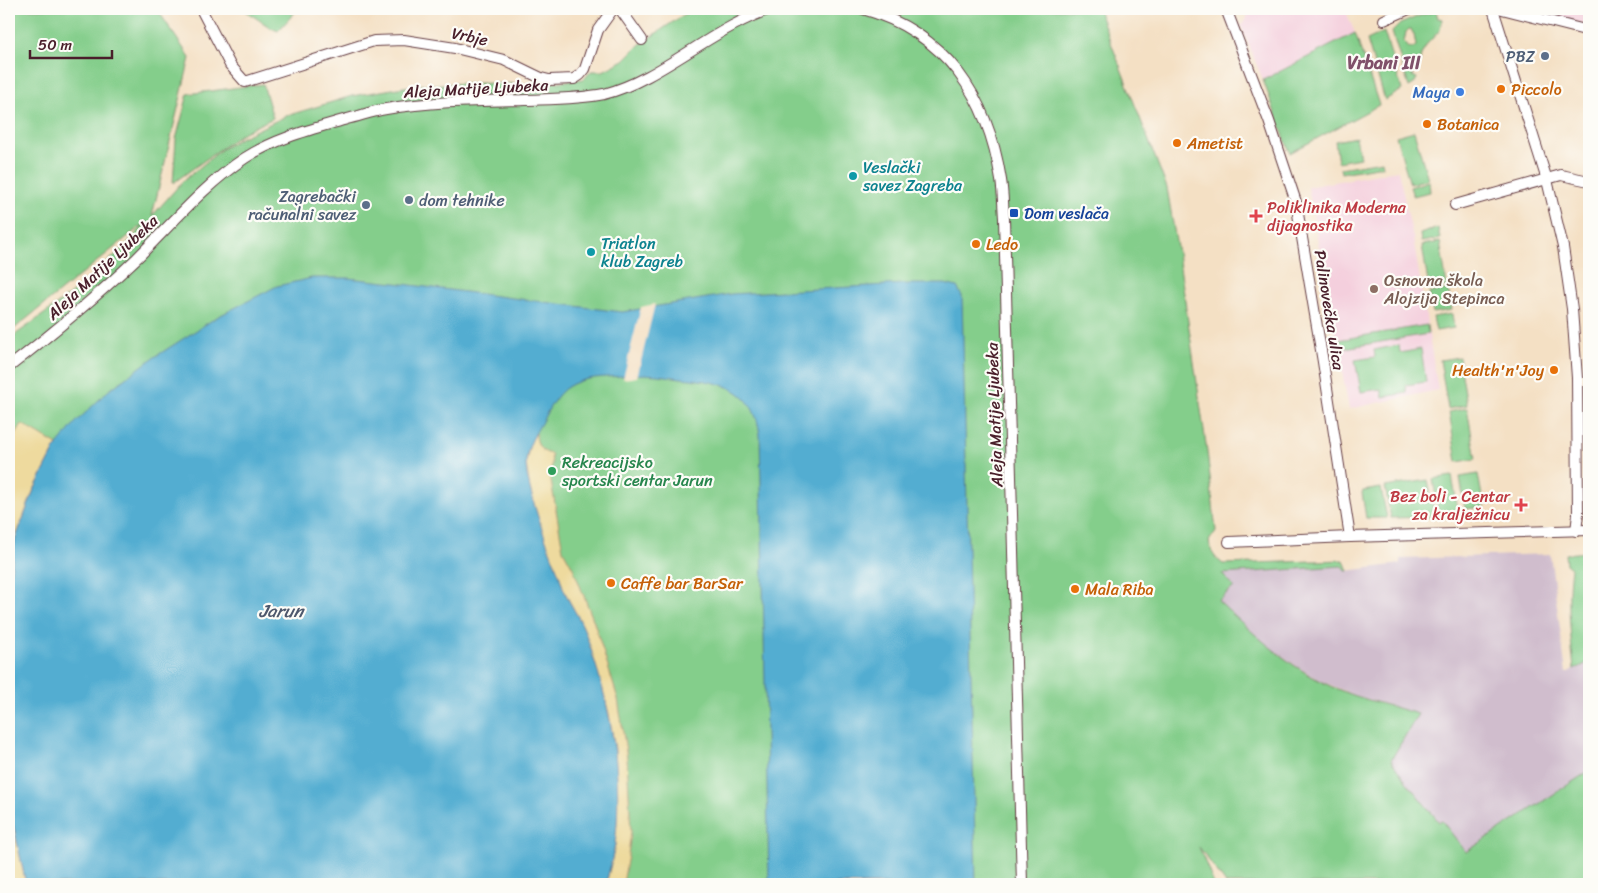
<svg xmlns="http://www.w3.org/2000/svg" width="1598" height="893" font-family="Sriracha,sans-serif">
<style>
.built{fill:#f4cfdd}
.industrial{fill:#d0bdcd}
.green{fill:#84ce8b;stroke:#67765b;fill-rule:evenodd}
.sand{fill:#eeda9e;stroke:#9c7c64}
.water{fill:#53add1;stroke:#4e667e}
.pier{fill:#f4e0c4}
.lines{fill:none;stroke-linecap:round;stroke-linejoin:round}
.minor-casing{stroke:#643c42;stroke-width:12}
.minor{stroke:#fff;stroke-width:10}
.service-dot{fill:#5c6f8a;stroke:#fdfcf7;stroke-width:2}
.food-dot{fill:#e8710a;stroke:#fdfcf7;stroke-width:2}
.shop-dot{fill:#3f7fe0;stroke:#fdfcf7;stroke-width:2}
.culture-dot{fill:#0f9aa8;stroke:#fdfcf7;stroke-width:2}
.transit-dot{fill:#1a4fb4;stroke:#fdfcf7;stroke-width:2}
.health-dot{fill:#e0444e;stroke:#fdfcf7;stroke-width:2}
.education-dot{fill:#8d6e63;stroke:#fdfcf7;stroke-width:2}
.leisure-dot{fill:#2e9e5b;stroke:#fdfcf7;stroke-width:2}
.labels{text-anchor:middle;stroke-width:4.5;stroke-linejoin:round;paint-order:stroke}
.street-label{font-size:16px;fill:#4a1f2b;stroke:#fdfcf7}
.service-label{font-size:16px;fill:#4e5e75;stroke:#fdfcf7;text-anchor:end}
.food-label{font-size:16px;fill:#c56008;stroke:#fdfcf7;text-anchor:start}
.shop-label{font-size:16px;fill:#366cbe;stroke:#fdfcf7;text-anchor:end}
.culture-label{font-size:16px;fill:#0d838f;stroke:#fdfcf7;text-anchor:start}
.health-label{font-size:16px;fill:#be3a42;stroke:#fdfcf7;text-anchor:start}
.transit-label{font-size:16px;fill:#164399;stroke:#fdfcf7;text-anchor:start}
.education-label{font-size:16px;fill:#785e54;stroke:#fdfcf7;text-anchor:start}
.leisure-label{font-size:16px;fill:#27864d;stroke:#fdfcf7;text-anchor:start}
.neighbourhood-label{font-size:18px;font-weight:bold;fill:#80516a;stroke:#fdfcf7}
.water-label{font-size:18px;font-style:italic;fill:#4e586d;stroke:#fdfcf7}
</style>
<rect width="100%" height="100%" fill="#fdfcf7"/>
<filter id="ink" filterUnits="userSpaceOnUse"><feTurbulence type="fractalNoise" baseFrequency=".02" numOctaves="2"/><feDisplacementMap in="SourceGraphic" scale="10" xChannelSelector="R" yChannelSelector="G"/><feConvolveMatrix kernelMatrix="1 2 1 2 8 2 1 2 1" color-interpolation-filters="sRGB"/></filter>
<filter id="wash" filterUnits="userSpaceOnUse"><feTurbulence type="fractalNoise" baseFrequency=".0096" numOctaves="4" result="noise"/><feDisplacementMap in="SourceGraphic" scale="20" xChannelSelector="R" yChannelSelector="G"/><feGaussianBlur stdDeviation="1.12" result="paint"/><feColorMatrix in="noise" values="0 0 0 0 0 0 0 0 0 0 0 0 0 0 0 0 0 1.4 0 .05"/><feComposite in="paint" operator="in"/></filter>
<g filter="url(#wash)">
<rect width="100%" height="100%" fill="#f4e0c4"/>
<g class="built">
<path d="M1244,9h101l10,24 -92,47 -22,-54 6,-8z"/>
<path d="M1519,9h70v16z"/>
<path d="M1398,170l15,67 25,153 -89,19 -41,-222z"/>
</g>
<path class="industrial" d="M1550,554l16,119 23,-11v109l-123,82 -24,-32 -3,1 -35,-43 -13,-19 26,-46 -63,-19 -33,-14 -22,-13 -42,-30 -39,-37 16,-14 -12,-13 120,-8 4,5 55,-7v-5h2z"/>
<g class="green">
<path d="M9,9h148l33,49 -38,158 30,-34 40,-33 18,-11 46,-22 66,-20 64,-11 59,-2 64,1 45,-5 7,-8h12l21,-11 15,-15 53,-36h406l69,179 11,65 29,198 9,80 -7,10c2,12 5,16 14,23l121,-4 4,11h-2l-2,-4 -2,-1 -120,8 12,13 -16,14c32,29 64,60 102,80 30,16 65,23 98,33l-27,46 13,19 35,43 3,-1 24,31 123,-81v113h-363l-27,-37 15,37h-1205v-545c49,-34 100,-72 138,-118l-138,112z"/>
<path d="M245,9h53l-20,22 -7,-3 -24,-16z"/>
<path d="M1436,11l2,7 4,1 -2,11 -13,14 -6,11 -2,12 -7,5v4l5,2 -3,6 -5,3 -17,-55 8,-8 19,-8zM1409,29h2l3,6 2,11 -3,2 -6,-1 -3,-5 2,-10z"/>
<path d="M1384,32l18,58 -17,10 -18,-60z"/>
<path d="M1355,33l24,72 -89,48 -27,-73z"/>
<path d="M263,84l10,34 -29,14 -71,51 3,-44 12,-45z"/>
<path d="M1414,131l14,48 -18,5 -14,-48z"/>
<path d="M1356,137l4,21 -22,4 -3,-21z"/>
<path d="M1382,161l1,5 -42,7 -1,-5z"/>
<path d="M1429,181l1,11 -17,4 -3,-9z"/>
<path d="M1438,228l2,11 -19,3 -1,-8z"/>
<path d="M1440,242l7,44 -18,3 -7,-44z"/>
<path d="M1448,289l4,21 -19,3 -4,-20z"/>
<path d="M1452,314l2,14 -18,3 -3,-14z"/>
<path d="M1427,325l1,9 -89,15 -1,-9z"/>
<path d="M1399,345l1,8 21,-4 5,33 -20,3 1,8 -24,4 -2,-8 -20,3 -6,-32 20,-3 -1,-7z"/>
<path d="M1459,357l8,48 -19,4 -8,-49z"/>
<path d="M1467,408l9,51 -19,3 -8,-50z"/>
<path d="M1478,474l6,33 -19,2 -5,-32z"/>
<path d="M1452,476l7,40h-20l-6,-37z"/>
<path d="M1428,480l7,37 -44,1 -6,-31z"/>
<path d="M1381,488l6,30h-21l-4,-25 1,-2z"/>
<path d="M1588,552h1v110l-15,8c-3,-34 -8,-68 -3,-102l-5,-4 -1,-10z"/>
</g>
<g class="sand">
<path d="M22,424l35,21 -24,47 -18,48 -6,45v-140z"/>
<path d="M536,433c0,10 4,19 15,21l1,10 -2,11 13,75 10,18 21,54 24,77 9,59 4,74 -3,23 -5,29h-17l9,-39 2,-23v-32l-2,-41 -6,-35 -9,-35 -17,-52 -19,-36 -27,-75 -8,-32 -3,-21 4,-22z"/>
<path d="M9,787l4,36 13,61h-17z"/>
</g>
<path class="water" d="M312,278h36l47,5 227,29 109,-18 172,-10h42l12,3 5,9 14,588h-207l-9,-449c-6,-48 -38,-53 -79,-57 -16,-2 -32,-5 -49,-3 -19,3 -41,0 -59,9 -14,6 -22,21 -29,34 -8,15 -17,27 -18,44 0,11 3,23 6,34 7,27 17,52 27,78 2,6 3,12 6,18 5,13 14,24 19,37 6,16 11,33 16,50 15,53 22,110 15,165 -2,13 -6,27 -9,40h-580l-13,-61 -4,-36v-202l6,-45 18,-48 24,-47 19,-23 32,-31 42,-31 67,-43 60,-31z"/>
<path class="pier" d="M655,304l-18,73 -14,2 18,-72z"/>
</g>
<g filter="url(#ink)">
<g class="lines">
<g class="minor-casing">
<g id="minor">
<path d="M201,9l29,56 15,17 129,-41 30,-1 51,8 49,12 37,18 8,2 25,-1 6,-4 5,-6 13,-39 15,-21"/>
<path d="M620,9l22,31"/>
<path d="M863,9c83,24 125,88 138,171 2,12 2,25 3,38l18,666"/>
<path d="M1226,9l43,112 27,81 27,160 27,175"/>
<path d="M1493,9l54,171 16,67 9,62 5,69 1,136 -2,17"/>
<path d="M1502,9l87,22"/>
<path d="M1384,20l25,-11"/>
<path d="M1455,205l106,-30 28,6"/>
<path d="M9,367c44,-34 86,-69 127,-108 35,-34 68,-74 109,-101 31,-20 68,-29 102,-39 13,-3 26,-8 39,-10 46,-8 93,-8 140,-9 25,-1 53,-1 78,-6 44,-11 88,-47 128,-68 13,-7 26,-14 40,-17"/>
<path d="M1229,542l121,-5 239,-7"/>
</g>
</g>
<use href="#minor" class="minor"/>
</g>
</g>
<g class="service-dot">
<circle cx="1545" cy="56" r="5"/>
<circle cx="409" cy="200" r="5"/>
<circle cx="366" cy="205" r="5"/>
</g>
<g class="food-dot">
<circle cx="1501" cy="89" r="5"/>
<circle cx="1427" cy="124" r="5"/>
<circle cx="1177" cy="143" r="5"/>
<circle cx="976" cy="244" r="5"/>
<circle cx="1554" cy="370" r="5"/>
<circle cx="611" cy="583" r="5"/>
<circle cx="1075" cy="589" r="5"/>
</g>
<circle class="shop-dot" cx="1460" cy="92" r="5"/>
<g class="culture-dot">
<circle cx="853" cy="176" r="5"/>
<circle cx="591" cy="252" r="5"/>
</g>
<rect class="transit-dot" x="1009" y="208" width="10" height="10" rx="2.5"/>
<g class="health-dot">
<path d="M1253.5 208.5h5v5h5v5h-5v5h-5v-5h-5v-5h5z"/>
<path d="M1518.5 497.5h5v5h5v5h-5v5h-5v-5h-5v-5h5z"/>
</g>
<circle class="education-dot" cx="1374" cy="289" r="5"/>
<circle class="leisure-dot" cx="552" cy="471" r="5"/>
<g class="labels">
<g class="street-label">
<text transform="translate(470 36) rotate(12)" y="6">Vrbje</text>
<text transform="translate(476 88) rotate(-3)" y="6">Aleja Matije Ljubeka</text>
<text transform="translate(102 267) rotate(-43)" y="6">Aleja Matije Ljubeka</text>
<text transform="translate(1330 310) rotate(81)" y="6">Palinovečka ulica</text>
<text transform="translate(994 415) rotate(-92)" y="6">Aleja Matije Ljubeka</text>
</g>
<g class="service-label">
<text x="1535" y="62">PBZ</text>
<text x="356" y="202">Zagrebački<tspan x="356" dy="18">računalni savez</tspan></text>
<text x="419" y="206" text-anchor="start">dom tehnike</text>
</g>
<g class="food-label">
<text x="1511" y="95">Piccolo</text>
<text x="1437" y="130">Botanica</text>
<text x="1187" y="149">Ametist</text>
<text x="986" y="250">Ledo</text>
<text x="1544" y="376" text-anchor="end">Health'n'Joy</text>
<text x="621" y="589">Caffe bar BarSar</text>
<text x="1085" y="595">Mala Riba</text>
</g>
<g class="shop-label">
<text x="1450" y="98">Maya</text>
</g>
<g class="culture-label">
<text x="863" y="173">Veslački<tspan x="863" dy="18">savez Zagreba</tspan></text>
<text x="601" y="249">Triatlon<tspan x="601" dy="18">klub Zagreb</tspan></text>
</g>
<g class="health-label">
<text x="1267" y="213">Poliklinika Moderna<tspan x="1267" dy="18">dijagnostika</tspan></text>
<text x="1510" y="502" text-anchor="end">Bez boli - Centar<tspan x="1510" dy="18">za kralježnicu</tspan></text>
</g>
<g class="transit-label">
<text x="1024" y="219">Dom veslača</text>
</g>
<g class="education-label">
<text x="1384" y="286">Osnovna škola<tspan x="1384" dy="18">Alojzija Stepinca</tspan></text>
</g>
<g class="leisure-label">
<text x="562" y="468">Rekreacijsko<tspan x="562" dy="18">sportski centar Jarun</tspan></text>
</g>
<g class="neighbourhood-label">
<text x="1384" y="69">Vrbani III</text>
</g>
<g class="water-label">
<text x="281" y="617">Jarun</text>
</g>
</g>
<rect width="1598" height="893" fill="none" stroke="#fdfcf7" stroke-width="30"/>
<path d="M30 50v8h82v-8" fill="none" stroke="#4a1f2b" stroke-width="2.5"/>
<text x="38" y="50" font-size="15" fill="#4a1f2b" stroke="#fdfcf7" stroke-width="4" paint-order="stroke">50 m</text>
</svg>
